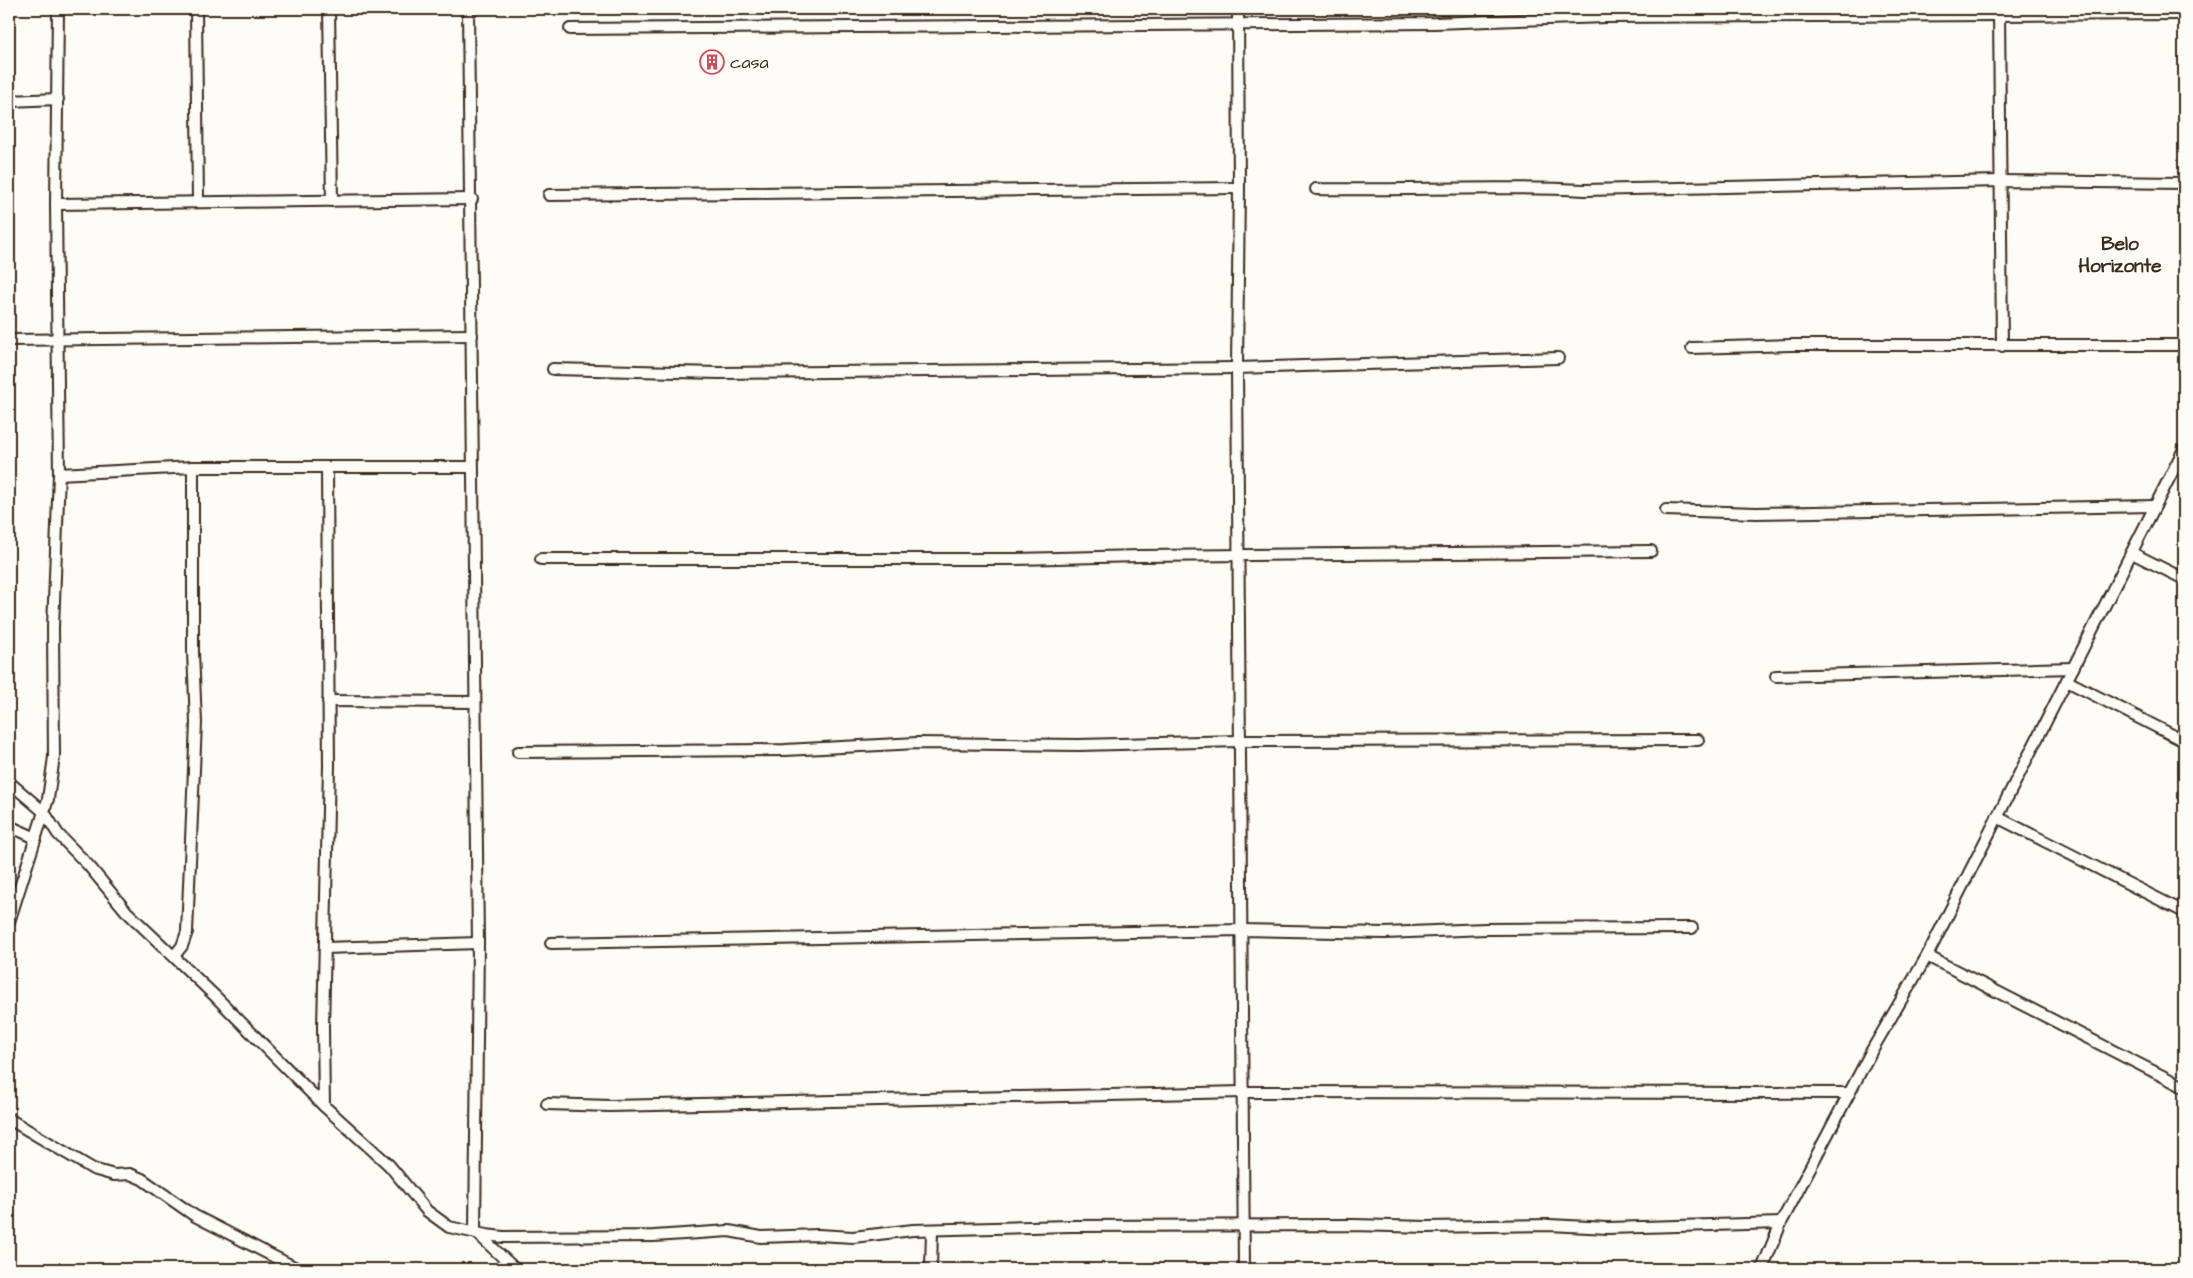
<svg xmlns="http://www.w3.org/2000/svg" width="2193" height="1278" font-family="'Architects Daughter',sans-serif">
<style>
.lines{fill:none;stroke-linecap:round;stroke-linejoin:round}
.street-casing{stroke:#3b2a1e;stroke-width:14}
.street{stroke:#fdfcf7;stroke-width:10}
.labels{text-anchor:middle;stroke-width:4.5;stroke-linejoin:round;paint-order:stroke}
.poi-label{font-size:18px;fill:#3b2a1e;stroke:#fdfcf7;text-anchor:start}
.neighbourhood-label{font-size:19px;font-weight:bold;fill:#3b2a1e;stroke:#fdfcf7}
</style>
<rect width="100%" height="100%" fill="#fdfcf7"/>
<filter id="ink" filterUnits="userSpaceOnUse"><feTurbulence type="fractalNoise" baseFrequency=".02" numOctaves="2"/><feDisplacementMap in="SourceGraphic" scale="10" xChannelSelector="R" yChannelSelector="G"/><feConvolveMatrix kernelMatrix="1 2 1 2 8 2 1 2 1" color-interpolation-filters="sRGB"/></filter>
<g filter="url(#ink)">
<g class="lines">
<g class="street-casing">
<g id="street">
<path d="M196,9l2,193"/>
<path d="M329,9l3,192"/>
<path d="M468,9l10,934 -3,289"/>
<path d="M1238,9l1,179 -2,180 7,901"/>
<path d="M1999,10l3,336"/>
<path d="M570,29l865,-6 171,-6 578,-3"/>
<path d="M9,101l49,-2"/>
<path d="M1316,189c90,2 179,-4 269,1l415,-9 184,2"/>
<path d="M549,195l690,-7"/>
<path d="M56,204l416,-5"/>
<path d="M9,340l463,-5"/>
<path d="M1692,348l99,-3h393"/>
<path d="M553,369l166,4 518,-5 321,-10"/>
<path d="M59,474l134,-7h279"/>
<path d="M1666,510l90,3 399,-7"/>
<path d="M2132,553l52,26"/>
<path d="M541,559h475l124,-3 511,-5"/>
<path d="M1776,676l297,-8"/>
<path d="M2067,681l117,60"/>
<path d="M328,701l146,1"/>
<path d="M518,752l267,-2 132,-7 162,2 161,-4 458,-1"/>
<path d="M9,782l35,30 14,22 31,32 37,45 89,85 109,110 65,59 38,46 22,16 37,8 17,2 151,-1 75,-5 32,6 57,-2 35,2 60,-7 158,-4 283,-1 73,2 122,-2 59,3 173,-5"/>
<path d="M1997,817l187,95"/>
<path d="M9,826l27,12"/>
<path d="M9,922l39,-123 6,-42 -1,-130 6,-153 -3,-270 2,-195"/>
<path d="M551,943l691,-13 142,3 102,-4 206,-1"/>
<path d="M325,948l153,-5"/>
<path d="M174,956l8,-10 5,-14 9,-209 -3,-71v-185"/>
<path d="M1927,956l257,131"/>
<path d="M547,1104l63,2 633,-14 606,1"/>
<path d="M324,1106l-1,-79 6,-261 -2,-298"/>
<path d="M9,1119l84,50 21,6 16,-1 12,5 53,37 103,53"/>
<path d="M478,1234l37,35"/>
<path d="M931,1269l1,-39"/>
<path d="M1762,1269l19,-46 91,-173 55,-94 257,-507"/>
</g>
</g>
<use href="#street" class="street"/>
</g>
</g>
<defs>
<g id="building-ring" transform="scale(1.25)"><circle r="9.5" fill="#fdfcf7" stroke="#d1495b" stroke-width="1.5"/><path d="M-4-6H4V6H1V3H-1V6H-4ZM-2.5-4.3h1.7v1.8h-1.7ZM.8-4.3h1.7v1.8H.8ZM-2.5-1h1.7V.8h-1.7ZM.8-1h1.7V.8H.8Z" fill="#d1495b"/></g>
</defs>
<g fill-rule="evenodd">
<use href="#building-ring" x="712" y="62"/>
</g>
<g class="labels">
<g class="poi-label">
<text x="730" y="68">casa</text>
</g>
<g class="neighbourhood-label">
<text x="2120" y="250">Belo<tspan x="2120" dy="22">Horizonte</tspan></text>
</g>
</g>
<rect width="2193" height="1278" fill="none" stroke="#fdfcf7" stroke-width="30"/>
<rect x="15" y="15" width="2163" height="1248" fill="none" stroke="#3b2a1e" stroke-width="2" filter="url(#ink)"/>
</svg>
